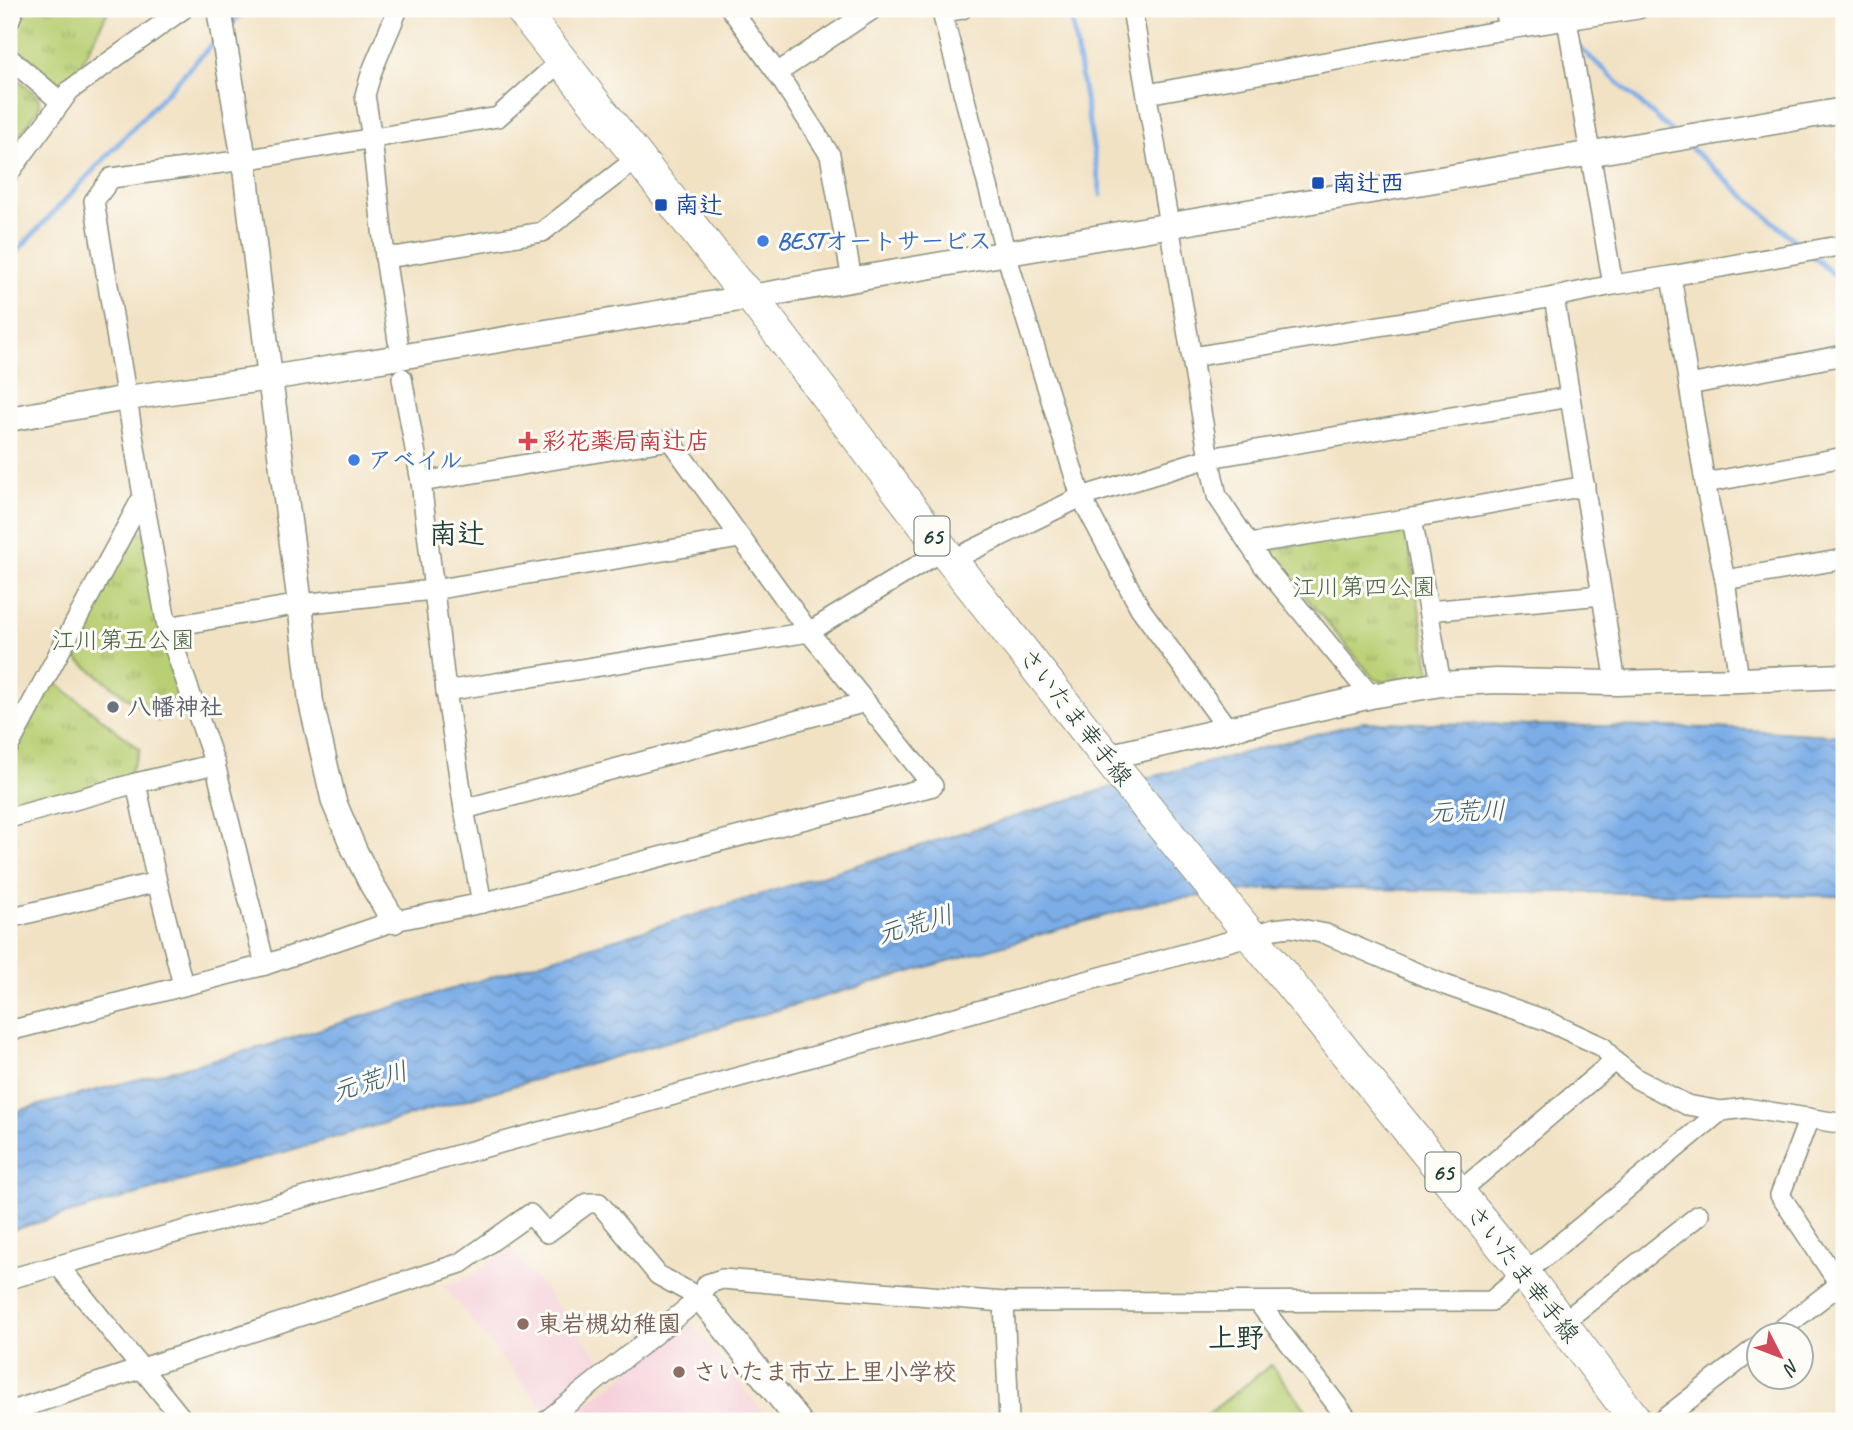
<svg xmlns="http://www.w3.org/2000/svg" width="1853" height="1430" font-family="Caveat,'Klee One',sans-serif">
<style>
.built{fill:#f5cfda}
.park{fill:url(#park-tufts);stroke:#6c8654;stroke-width:2}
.garden{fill:#b9cf73;stroke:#6c8654;stroke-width:2}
.water{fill:url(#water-waves);stroke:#4e758e;stroke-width:2}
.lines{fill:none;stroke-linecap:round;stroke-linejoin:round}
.stream{stroke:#7cade7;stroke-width:5}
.minor-casing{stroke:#88907c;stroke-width:22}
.tertiary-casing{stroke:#88907c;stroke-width:27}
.primary-casing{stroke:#88907c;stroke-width:34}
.minor{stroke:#fff;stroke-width:19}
.tertiary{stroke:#fff;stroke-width:24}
.primary{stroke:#fff;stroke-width:32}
.transit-dot{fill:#1a4fb4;stroke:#fdfcf7;stroke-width:2.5}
.shop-dot{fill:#3f7fe0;stroke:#fdfcf7;stroke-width:2.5}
.health-dot{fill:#e0444e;stroke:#fdfcf7;stroke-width:2.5}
.worship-dot{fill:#6b7280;stroke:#fdfcf7;stroke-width:2.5}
.education-dot{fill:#8d6e63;stroke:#fdfcf7;stroke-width:2.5}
.labels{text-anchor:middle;stroke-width:6;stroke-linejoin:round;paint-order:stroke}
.shield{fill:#fdfcf7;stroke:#62766e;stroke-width:2}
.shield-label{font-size:23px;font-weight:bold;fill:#1f3d34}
.transit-label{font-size:24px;font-weight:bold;fill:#164399;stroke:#fdfcf7;text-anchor:start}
.shop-label{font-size:24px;font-weight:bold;fill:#366cbe;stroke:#fdfcf7;text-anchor:start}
.health-label{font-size:24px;font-weight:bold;fill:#be3a42;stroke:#fdfcf7;text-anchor:start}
.park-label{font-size:24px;fill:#466244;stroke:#fdfcf7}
.worship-label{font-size:24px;font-weight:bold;fill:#5b616d;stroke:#fdfcf7;text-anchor:start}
.street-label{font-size:24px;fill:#1f3d34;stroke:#fdfcf7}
.education-label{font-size:24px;font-weight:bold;fill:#785e54;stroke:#fdfcf7;text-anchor:start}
.water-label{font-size:26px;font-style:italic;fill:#3b5f6a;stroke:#fdfcf7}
.quarter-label{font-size:28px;font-weight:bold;fill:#1f3d34;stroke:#fdfcf7}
</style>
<defs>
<pattern id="park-tufts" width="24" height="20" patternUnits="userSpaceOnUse" patternTransform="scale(1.75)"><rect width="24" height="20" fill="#b9cf73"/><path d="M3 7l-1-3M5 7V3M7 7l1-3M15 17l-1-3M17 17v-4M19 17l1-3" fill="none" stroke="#96a95f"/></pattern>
<pattern id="water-waves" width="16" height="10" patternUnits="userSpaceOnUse" patternTransform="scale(1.75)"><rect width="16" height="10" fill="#7cade7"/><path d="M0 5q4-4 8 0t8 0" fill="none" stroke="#658ebc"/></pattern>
</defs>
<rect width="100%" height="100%" fill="#fdfcf7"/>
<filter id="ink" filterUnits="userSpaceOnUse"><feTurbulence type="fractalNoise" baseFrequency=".0143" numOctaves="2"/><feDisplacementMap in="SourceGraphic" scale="14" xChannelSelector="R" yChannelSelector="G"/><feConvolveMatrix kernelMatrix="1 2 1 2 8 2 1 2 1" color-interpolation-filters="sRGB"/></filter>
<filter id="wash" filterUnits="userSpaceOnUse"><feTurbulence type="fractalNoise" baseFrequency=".00686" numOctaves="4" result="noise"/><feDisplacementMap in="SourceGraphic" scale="28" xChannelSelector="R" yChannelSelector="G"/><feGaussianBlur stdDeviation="1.57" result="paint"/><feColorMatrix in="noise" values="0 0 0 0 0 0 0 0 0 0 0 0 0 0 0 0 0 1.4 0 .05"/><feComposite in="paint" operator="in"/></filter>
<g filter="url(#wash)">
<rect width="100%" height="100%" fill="#f2e2c4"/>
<g class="built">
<path d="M510,1248l93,114 -59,48 -101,-125 25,-7z"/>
<path d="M690,1322l80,99h-203z"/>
</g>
<g class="park">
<path d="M26,9h83l-28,56 -19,17 -11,-1 -42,-35z"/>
<path d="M9,71l29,26 2,9 -31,46z"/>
<path d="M1396,527l11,7 23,140 -46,8 -10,-3 -102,-122 3,-8z"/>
<path d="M131,530l14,3 35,160 -22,28 -92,-70z"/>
<path d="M50,678l90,71 -12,28 -119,32v-54z"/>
</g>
<path class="garden" d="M1271,1365l44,56h-116z"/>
<path class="water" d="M1362,722l354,6 128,8v160l-569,-8 -118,13 -1148,330v-118l257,-67 836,-256z"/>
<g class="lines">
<g class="stream">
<path d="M1070,9l31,186"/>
<path d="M1537,9l10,9"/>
<path d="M229,27l17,-18"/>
<path d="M1578,46l93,85"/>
<path d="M1686,144l116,103"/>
<path d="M1812,256l32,27"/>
<path d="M9,268l10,-19 198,-210"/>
</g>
</g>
</g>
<g filter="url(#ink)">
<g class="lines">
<g class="minor-casing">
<g id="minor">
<path d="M731,9l46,64 53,82 22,125"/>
<path d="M941,9l65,245 75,243 59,111 87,120"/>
<path d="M1132,9l77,449 8,38 46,69 108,131"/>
<path d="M1505,9l4,20"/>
<path d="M942,12l20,-3"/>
<path d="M1567,20l46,265"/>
<path d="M9,21l5,-12"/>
<path d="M9,58l52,44"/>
<path d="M777,73l96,-64"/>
<path d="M1147,94l362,-65 129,-20"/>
<path d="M9,173l61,-83 113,-81"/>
<path d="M385,257l15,-1 142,-24 97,-75"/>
<path d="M1671,276l34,207 20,97 14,100"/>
<path d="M1554,297l62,386"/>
<path d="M398,341l-13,-84 -13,-118 -7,-44 7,-24 26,-62"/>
<path d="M1192,357l362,-60 59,-12 58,-9 173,-31"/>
<path d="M402,378l19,104 25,209 18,118 18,94"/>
<path d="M1689,385l155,-30"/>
<path d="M1705,483l139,-26"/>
<path d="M1412,518l29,166"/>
<path d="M1249,544l163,-26 173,-32"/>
<path d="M952,560l129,-63 128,-39 361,-61"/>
<path d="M1725,580l119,-21"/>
<path d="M1428,611l174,-16"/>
<path d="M167,627l133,-23 133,-14 307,-52"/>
<path d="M446,691l363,-59 134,-82"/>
<path d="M9,746l134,-250"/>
<path d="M136,783l21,99 26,103"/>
<path d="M464,809l402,-107"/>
<path d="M9,818l127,-35 79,-19"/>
<path d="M9,918l148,-36"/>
<path d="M265,965l-50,-201 -48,-137 -24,-131 -49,-295 17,-23 133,-18 254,-43 64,-57"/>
<path d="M9,1031l256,-66 129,-44 88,-18 451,-117 -124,-154 -139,-192 -249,42"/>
<path d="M1809,1118l-29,77 64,96"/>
<path d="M1459,1192l155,-131"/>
<path d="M58,1265l126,156"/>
<path d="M9,1279l1265,-350 17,-2 35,7 119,51 100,35 58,27 11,14 23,18 50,26 34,6 25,-3 98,16"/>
<path d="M1004,1302l5,119"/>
<path d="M1258,1302l91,119"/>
<path d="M1562,1323l137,-108"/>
<path d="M1773,1336l67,-52 4,-9"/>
<path d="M9,1412l452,-149 69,-49 17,19 41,-30h11l59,72 42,23"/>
<path d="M546,1421l154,-123 7,-14 15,-5 282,23 487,-1 230,-190"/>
<path d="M1661,1421l97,-75"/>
</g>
</g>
<g class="tertiary-casing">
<g id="tertiary">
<path d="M219,9l25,151 26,218 30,226 11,98 23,100 20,47 17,34 23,38"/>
<path d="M9,419l118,-21 143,-20 130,-21 1444,-247"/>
<path d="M1107,757l264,-61 70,-12 55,-3 120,2 123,-3 105,-4"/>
<path d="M700,1298l99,123"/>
</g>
</g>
<g class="primary-casing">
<path id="primary" d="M521,9l214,272 17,17 191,252 174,220 407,503 112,148"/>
</g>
<use href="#minor" class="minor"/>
<use href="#tertiary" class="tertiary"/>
<use href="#primary" class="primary"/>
</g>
</g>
<g class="transit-dot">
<rect x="1311" y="176" width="14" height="14" rx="3.5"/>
<rect x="654" y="198" width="14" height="14" rx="3.5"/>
</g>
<g class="shop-dot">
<circle cx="763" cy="241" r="7"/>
<circle cx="354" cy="460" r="7"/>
</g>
<path class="health-dot" d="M524.5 430.5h7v7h7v7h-7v7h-7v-7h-7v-7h7z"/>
<circle class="worship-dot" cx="113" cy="707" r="7"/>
<g class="education-dot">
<circle cx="523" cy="1324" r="7"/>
<circle cx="679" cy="1372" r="7"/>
</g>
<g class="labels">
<g class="shield">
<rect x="914.5" y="516.5" width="35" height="39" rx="5"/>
<rect x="1425.5" y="1152.5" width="35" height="39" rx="5"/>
</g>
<g class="shield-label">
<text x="932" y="544">65</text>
<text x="1443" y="1180">65</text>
</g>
<g class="transit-label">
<text x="1332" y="191">南辻西</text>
<text x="675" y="213">南辻</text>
</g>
<g class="shop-label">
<text x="777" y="249">BESTオートサービス</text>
<text x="368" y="468">アベイル</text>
</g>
<g class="health-label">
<text x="542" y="449">彩花薬局南辻店</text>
</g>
<g class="park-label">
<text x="1364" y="595">江川第四公園</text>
<text x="123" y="648">江川第五公園</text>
</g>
<g class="worship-label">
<text x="127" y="715">八幡神社</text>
</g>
<g class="street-label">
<text transform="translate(1076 717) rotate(52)" y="8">さいたま幸手線</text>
<text transform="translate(1523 1274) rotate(52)" y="8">さいたま幸手線</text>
</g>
<g class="education-label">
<text x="537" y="1332">東岩槻幼稚園</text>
<text x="693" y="1380">さいたま市立上里小学校</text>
</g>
<g class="water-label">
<text transform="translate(1467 811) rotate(-2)" y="9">元荒川</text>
<text transform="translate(915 924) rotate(-16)" y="9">元荒川</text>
<text transform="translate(370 1081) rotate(-17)" y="9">元荒川</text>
</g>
<g class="quarter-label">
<text x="457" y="543">南辻</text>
<text x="1236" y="1347">上野</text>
</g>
</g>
<rect width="1853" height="1430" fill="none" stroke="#fdfcf7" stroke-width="35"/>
<g transform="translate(1780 1356) rotate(132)"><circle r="33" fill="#fdfcf7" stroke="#a4b0a9" stroke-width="2"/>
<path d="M0-5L12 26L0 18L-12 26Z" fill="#d1495b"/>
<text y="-10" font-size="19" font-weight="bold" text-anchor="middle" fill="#1f3d34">N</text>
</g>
</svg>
